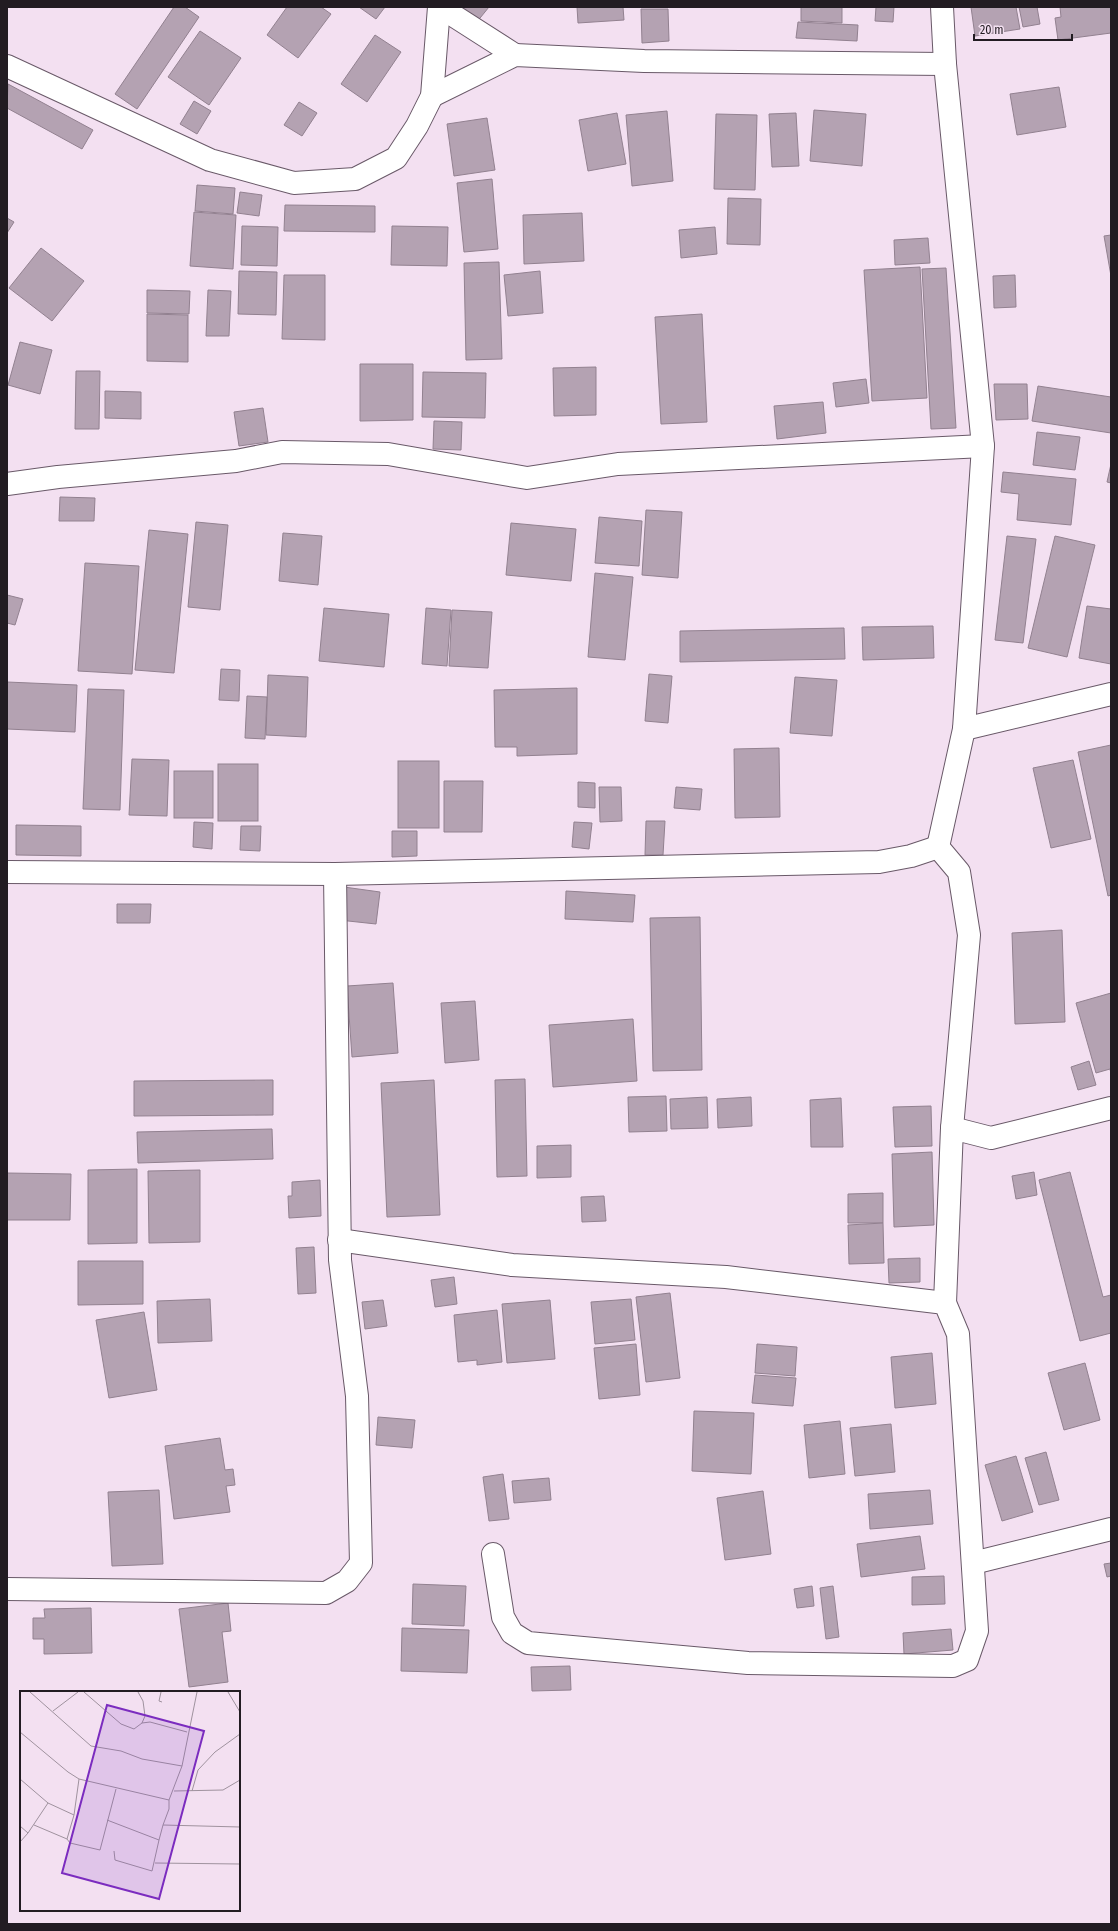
<svg xmlns="http://www.w3.org/2000/svg" width="1118" height="1931" font-family="'Fira Sans Condensed',sans-serif">
<style>
.building{fill:#b4a2b2;stroke:#928190}
.lines{fill:none;stroke-linecap:round;stroke-linejoin:round}
.street-casing{stroke:#695968;stroke-width:24}
.street{stroke:#fff;stroke-width:22}
.inset-road{fill:none;stroke:#9f929e;stroke-width:1}
.view{fill:#7b2cbf;fill-opacity:0.15;stroke:#7b2cbf;stroke-width:2}
.inset-edge{fill:none;stroke:#221c22;stroke-width:2}
</style>
<rect width="100%" height="100%" fill="#f3e0f1"/>
<g class="building">
<path d="M174,7h11l14,10 -62,92 -22,-15z"/>
<path d="M287,7h34l10,7 -33,44 -31,-23z"/>
<path d="M359,7h26l-9,12z"/>
<path d="M457,7h32l-13,16z"/>
<path d="M577,7h46l1,13 -46,3z"/>
<path d="M801,7h41v16l-41,-2z"/>
<path d="M876,7h18l-1,15 -18,-1z"/>
<path d="M971,7h45l4,22 -45,7z"/>
<path d="M1019,7h18l3,17 -17,3z"/>
<path d="M1060,7h51v26l-53,7 -3,-22 6,-1z"/>
<path d="M641,9h27l1,32 -27,2z"/>
<path d="M798,22l60,3 -1,16 -61,-3z"/>
<path d="M200,31l41,27 -32,47 -41,-28z"/>
<path d="M375,35l26,17 -34,50 -26,-18z"/>
<path d="M8,84l85,46 -11,19 -75,-41z"/>
<path d="M1059,87l7,40 -49,8 -7,-41z"/>
<path d="M194,101l17,10 -14,23 -17,-10z"/>
<path d="M299,102l18,11 -15,23 -18,-11z"/>
<path d="M814,110l52,4 -4,52 -52,-5z"/>
<path d="M667,111l6,70 -41,5 -6,-71z"/>
<path d="M617,113l9,51 -38,7 -9,-51z"/>
<path d="M796,113l3,53 -27,1 -3,-53z"/>
<path d="M716,114l41,1 -2,75 -41,-1z"/>
<path d="M487,118l8,52 -41,6 -7,-52z"/>
<path d="M492,179l6,70 -34,3 -7,-69z"/>
<path d="M197,185l38,3 -2,26 -38,-3z"/>
<path d="M240,192l22,3 -3,21 -22,-3z"/>
<path d="M728,198l33,1 -1,46 -33,-1z"/>
<path d="M285,205l90,1v26l-91,-1z"/>
<path d="M194,212l42,3 -3,54 -43,-3z"/>
<path d="M582,213l2,48 -60,3 -1,-49z"/>
<path d="M7,218l7,4 -7,11z"/>
<path d="M242,226l36,1 -1,39 -36,-1z"/>
<path d="M392,226l56,1 -1,39 -56,-1z"/>
<path d="M715,227l2,27 -36,4 -2,-28z"/>
<path d="M1111,235v41l-7,-40z"/>
<path d="M928,238l2,25 -35,2 -1,-25z"/>
<path d="M41,248l43,33 -32,40 -43,-33z"/>
<path d="M499,262l3,97 -36,1 -2,-97z"/>
<path d="M920,267l7,131 -55,3 -8,-131z"/>
<path d="M946,268l10,160 -25,1 -9,-160z"/>
<path d="M239,271l38,1 -1,43 -38,-1z"/>
<path d="M540,271l3,42 -35,3 -4,-41z"/>
<path d="M284,275h41v65l-43,-1z"/>
<path d="M1015,275l1,32 -22,1 -1,-32z"/>
<path d="M147,290l43,1 -1,23 -42,-1z"/>
<path d="M208,290l23,1 -2,45h-23z"/>
<path d="M147,314l41,1v47l-41,-1z"/>
<path d="M702,314l5,108 -46,2 -6,-107z"/>
<path d="M20,342l32,8 -12,44 -32,-9z"/>
<path d="M360,364h53v56l-53,1z"/>
<path d="M596,367v48l-42,1 -1,-48z"/>
<path d="M76,371h24l-1,58h-24z"/>
<path d="M423,372l63,1 -1,45 -63,-1z"/>
<path d="M866,379l3,24 -33,4 -3,-24z"/>
<path d="M994,384h33l1,35 -32,1z"/>
<path d="M1038,386l73,11v36l-79,-12z"/>
<path d="M105,391l36,1v27l-36,-1z"/>
<path d="M823,402l3,31 -49,6 -3,-33z"/>
<path d="M263,408l5,34 -29,4 -5,-34z"/>
<path d="M434,421l28,1 -1,28 -28,-1z"/>
<path d="M1037,432l43,5 -5,33 -42,-5z"/>
<path d="M1111,464v19l-4,-1z"/>
<path d="M1003,472l73,7 -5,46 -54,-5 2,-26 -18,-2z"/>
<path d="M60,497l35,1 -1,23h-35z"/>
<path d="M646,510l36,2 -4,66 -36,-3z"/>
<path d="M599,517l43,4 -3,45 -44,-3z"/>
<path d="M196,522l32,3 -8,85 -32,-3z"/>
<path d="M511,523l65,6 -5,52 -65,-6z"/>
<path d="M149,530l39,4 -14,139 -39,-3z"/>
<path d="M283,533l39,3 -4,49 -39,-4z"/>
<path d="M1007,536l29,3 -13,104 -28,-3z"/>
<path d="M1055,536l40,9 -28,112 -39,-9z"/>
<path d="M85,563l54,3 -7,108 -54,-3z"/>
<path d="M595,573l38,4 -8,83 -37,-3z"/>
<path d="M7,595l16,4 -8,26 -8,-2z"/>
<path d="M1087,606l24,3v55l-32,-6z"/>
<path d="M324,608l65,6 -5,53 -65,-6z"/>
<path d="M426,608l25,2 -4,56 -25,-2z"/>
<path d="M452,610l40,2 -4,56 -39,-2z"/>
<path d="M933,626l1,32 -71,2 -1,-33z"/>
<path d="M844,628l1,31 -165,3v-31z"/>
<path d="M221,669l19,1 -1,31 -20,-1z"/>
<path d="M649,674l23,2 -4,47 -23,-2z"/>
<path d="M268,675l40,2 -2,60 -40,-2z"/>
<path d="M795,677l42,3 -5,56 -42,-3z"/>
<path d="M7,682l70,3 -2,47 -68,-3z"/>
<path d="M577,688v66l-60,2v-9h-22l-1,-57z"/>
<path d="M88,689l36,1 -4,120 -37,-1z"/>
<path d="M247,696l20,1 -2,42 -20,-1z"/>
<path d="M1111,745v150l-3,1 -30,-144z"/>
<path d="M779,748l1,69 -45,1 -1,-69z"/>
<path d="M132,759l37,1 -2,56 -38,-1z"/>
<path d="M1073,760l18,79 -40,9 -18,-80z"/>
<rect x="398" y="761" width="41" height="67"/>
<rect x="218" y="764" width="40" height="57"/>
<rect x="174" y="771" width="39" height="47"/>
<path d="M444,781h39l-1,51h-38z"/>
<path d="M578,782l17,1v25l-17,-1z"/>
<path d="M599,787h22l1,34 -22,1z"/>
<path d="M676,787l26,2 -2,21 -26,-2z"/>
<path d="M646,821h19l-2,34h-18z"/>
<path d="M194,822l19,1 -1,26 -19,-2z"/>
<path d="M574,822l18,1 -3,26 -17,-2z"/>
<path d="M16,825l65,1v30l-65,-1z"/>
<path d="M241,826h20l-1,25 -20,-1z"/>
<path d="M392,831h25v25l-25,1z"/>
<path d="M344,887l36,5 -4,32 -37,-4z"/>
<path d="M566,891l69,4 -2,27 -68,-3z"/>
<path d="M117,904h34l-1,19h-33z"/>
<path d="M700,917l2,153 -49,1 -3,-153z"/>
<path d="M1062,930l3,92 -50,2 -3,-91z"/>
<path d="M393,983l5,70 -46,4 -5,-71z"/>
<path d="M1111,993v81l-1,-5 -14,4 -20,-70z"/>
<path d="M475,1001l4,59 -34,3 -4,-60z"/>
<path d="M633,1019l4,62 -84,6 -4,-62z"/>
<path d="M1089,1061l7,24 -18,5 -7,-23z"/>
<path d="M525,1079l2,97 -30,1 -2,-97z"/>
<path d="M273,1080v35l-139,1v-35z"/>
<path d="M434,1080l6,135 -53,2 -6,-134z"/>
<path d="M666,1096l1,35 -38,1 -1,-35z"/>
<path d="M707,1097l1,31 -37,1 -1,-30z"/>
<path d="M751,1097l1,29 -34,2 -1,-29z"/>
<path d="M841,1098l2,49h-32l-1,-47z"/>
<path d="M931,1106l1,40 -37,1 -2,-40z"/>
<path d="M272,1129l1,30 -135,4 -1,-31z"/>
<path d="M571,1145v32l-34,1v-32z"/>
<path d="M932,1152l2,73 -40,2 -2,-73z"/>
<path d="M137,1169v74l-49,1v-74z"/>
<path d="M200,1170v72l-51,1 -1,-72z"/>
<path d="M1034,1172l3,23 -21,4 -4,-23z"/>
<path d="M1070,1172l33,125 8,-2v38l-31,8 -41,-161z"/>
<path d="M7,1173l64,1 -1,46h-63z"/>
<path d="M320,1180l1,36 -32,2 -1,-22h4v-14z"/>
<path d="M883,1193v30h-35v-29z"/>
<path d="M604,1196l2,25 -24,1 -1,-25z"/>
<path d="M883,1223l1,40 -35,1 -1,-39z"/>
<path d="M314,1247l2,46 -18,1 -2,-46z"/>
<path d="M920,1258v24l-31,1 -1,-24z"/>
<path d="M78,1261h65v43l-65,1z"/>
<path d="M454,1277l3,27 -22,3 -4,-27z"/>
<path d="M670,1293l10,85 -34,4 -10,-85z"/>
<path d="M210,1299l2,42 -54,2 -1,-42z"/>
<path d="M631,1299l4,41 -40,4 -4,-42z"/>
<path d="M383,1300l4,26 -22,3 -3,-27z"/>
<path d="M550,1300l5,59 -48,4 -5,-59z"/>
<path d="M497,1310l5,52 -25,3v-5l-19,2 -4,-47z"/>
<path d="M144,1312l13,78 -48,8 -13,-78z"/>
<path d="M636,1344l4,51 -41,4 -5,-51z"/>
<path d="M757,1344l40,3 -2,29 -40,-3z"/>
<path d="M932,1353l4,51 -41,4 -4,-51z"/>
<path d="M1085,1363l15,57 -36,10 -16,-57z"/>
<path d="M755,1375l41,3 -3,28 -41,-3z"/>
<path d="M694,1411l60,2 -3,61 -59,-3z"/>
<path d="M378,1417l37,3 -3,28 -36,-3z"/>
<path d="M840,1421l5,53 -36,4 -5,-53z"/>
<path d="M891,1424l4,48 -40,4 -5,-48z"/>
<path d="M220,1438l5,32 8,-1 2,16 -9,1 4,26 -56,7 -9,-73z"/>
<path d="M1046,1452l13,48 -20,5 -14,-47z"/>
<path d="M1016,1456l17,56 -31,9 -17,-56z"/>
<path d="M503,1474l6,45 -20,2 -6,-44z"/>
<path d="M549,1478l2,22 -37,3 -2,-22z"/>
<path d="M159,1490l4,74 -51,2 -4,-74z"/>
<path d="M930,1490l3,34 -63,5 -2,-35z"/>
<path d="M763,1491l8,63 -46,6 -8,-62z"/>
<path d="M920,1536l5,33 -64,8 -4,-33z"/>
<path d="M1111,1563v13l-4,1 -3,-13z"/>
<path d="M944,1576l1,28 -33,1v-28z"/>
<path d="M413,1584l53,2 -2,40 -52,-2z"/>
<path d="M812,1586l2,20 -17,2 -3,-19z"/>
<path d="M833,1586l6,51 -13,2 -6,-51z"/>
<path d="M228,1603l3,28 -9,1 6,50 -39,5 -10,-78z"/>
<path d="M91,1608l1,45 -48,1v-15h-11v-21h12l-1,-9z"/>
<path d="M402,1628l67,2 -2,43 -66,-2z"/>
<path d="M951,1629l2,21 -49,4 -1,-21z"/>
<path d="M570,1666l1,24 -39,1 -1,-24z"/>
</g>
<g class="lines">
<g class="street-casing">
<g id="street">
<path d="M440,7l75,48"/>
<path d="M7,66l203,94 84,23 61,-4 41,-21 21,-32 15,-30 7,-89"/>
<path d="M432,96l83,-41 129,6 301,3"/>
<path d="M7,484l51,-7 178,-16 46,-9 106,2 139,24 91,-14 365,-18"/>
<path d="M964,729l147,-35"/>
<path d="M938,847l26,-118 19,-283 -38,-382 -3,-57"/>
<path d="M938,847l21,25 10,63 -17,193"/>
<path d="M7,872l328,2 544,-12 32,-6 27,-9"/>
<path d="M339,1240l173,25 214,12 219,26 13,31 19,297 -10,29 -14,6 -205,-3 -220,-20 -16,-10 -9,-16 -10,-63"/>
<path d="M945,1303l7,-175 39,10 120,-30"/>
<path d="M973,1563l138,-34"/>
<path d="M7,1589l319,4 21,-12 14,-18 -4,-167 -17,-136 -5,-386"/>
</g>
</g>
<use href="#street" class="street"/>
</g>
<g transform="translate(20 1691)">
<rect width="220" height="220" fill="#f3e0f1"/>
<path class="inset-road" d="M10,1l61,54 30,5 21,8 40,7M64,1l37,32 13,5 8,-6 3,-7 -2,-15 -5,-9M141,1l-2,9 3,1M208,1l12,20M33,20l25,-19M122,32l8,-1 37,10M0,41l48,40 11,7 90,21M0,88l28,24 26,12 5,-36M154,100l49,-1 17,-10M172,100l6,-21 17,-18 25,-18M87,129l52,20 -7,31 -37,-11 -1,-9M14,134l33,14 3,4 30,7 16,-61M143,134l6,-16v-9l13,-34 15,-74M0,135l8,7 20,-30M47,148l7,-24M139,149l4,-15 77,2M0,151l8,-9M135,172l85,1"/>
<path class="view" d="M87,14l97,26 -45,168 -97,-26z"/>
<rect width="220" height="220" class="inset-edge"/>
</g>
<rect width="1118" height="1931" fill="none" stroke="#221c22" stroke-width="16"/>
<path d="M974 34v6h98v-6" fill="none" stroke="#221c22" stroke-width="2"/>
<text x="980" y="34" font-size="12" fill="#221c22" stroke="#f3e0f1" stroke-width="3" paint-order="stroke">20 m</text>
</svg>
